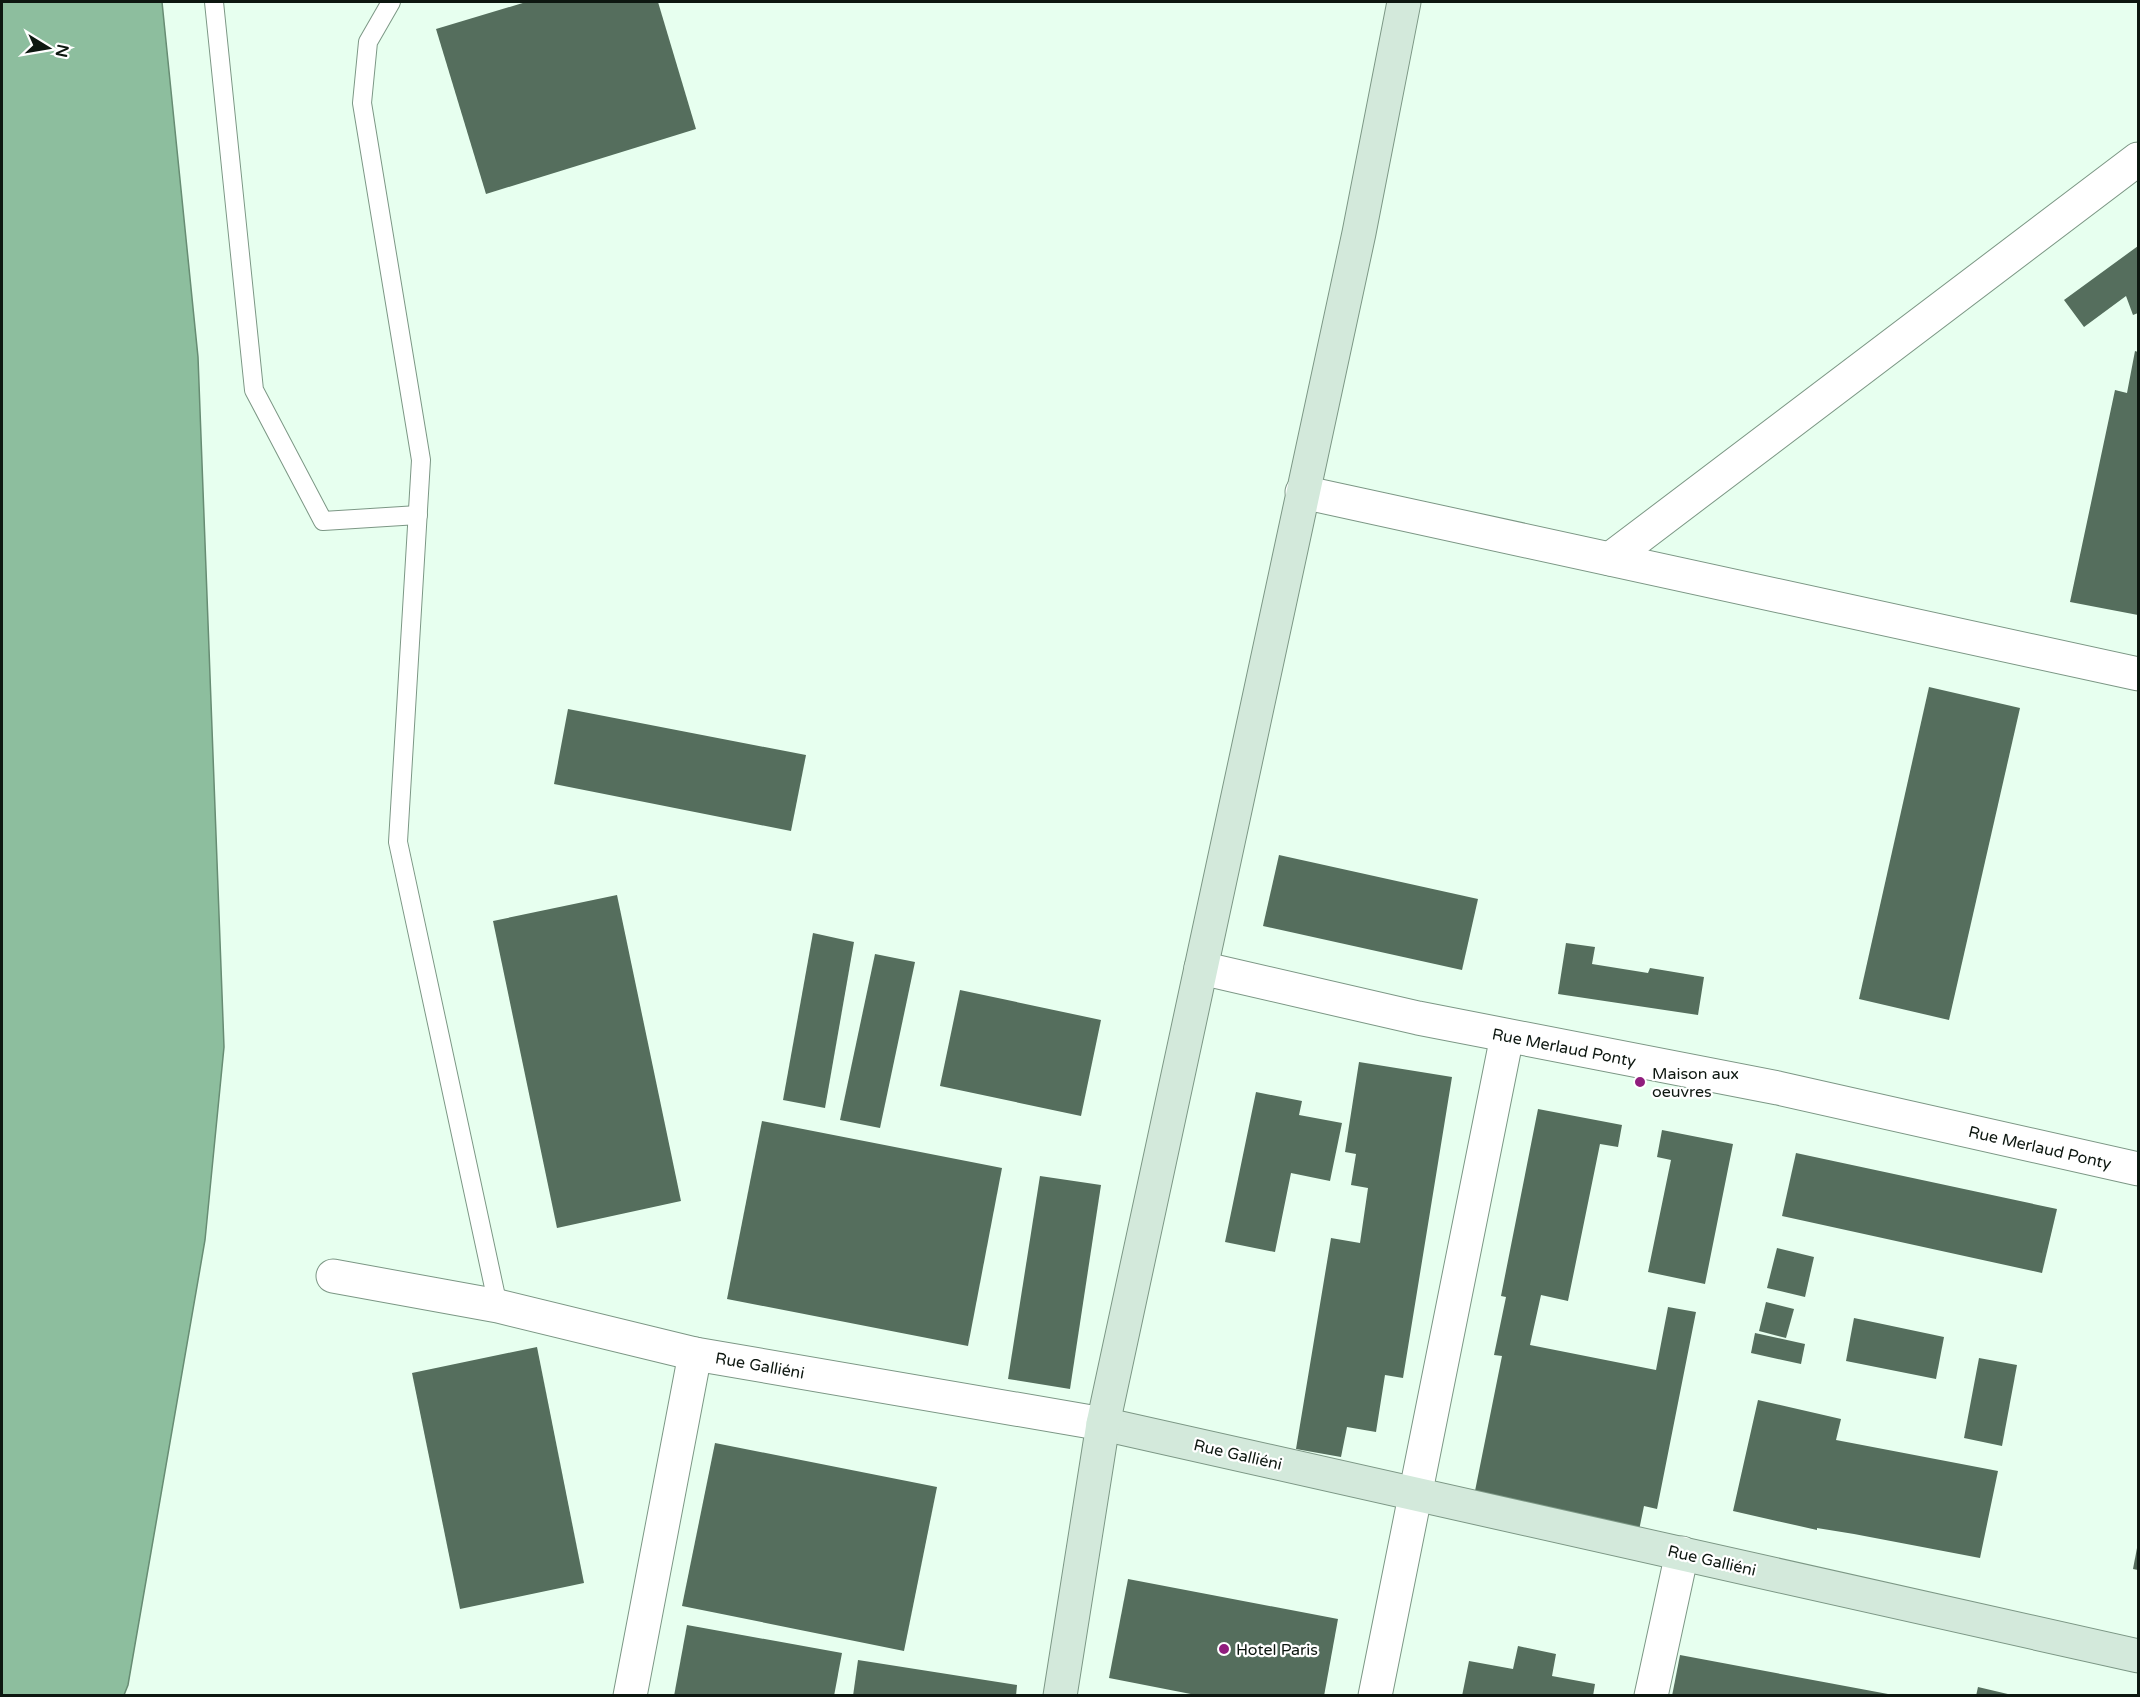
<svg xmlns="http://www.w3.org/2000/svg" width="2140" height="1697" font-family="'Varela Round',sans-serif">
<style>
.water{fill:#8dbe9e;stroke:#678c73;stroke-width:1.5}
.building{fill:#556e5d}
.lines{fill:none;stroke-linecap:round;stroke-linejoin:round}
.lane-casing{stroke:#7c9785;stroke-width:20}
.street-casing{stroke:#7c9785;stroke-width:35}
.secondary-casing{stroke:#7c9785;stroke-width:35}
.lane{stroke:#fff;stroke-width:18}
.street{stroke:#fff;stroke-width:33}
.secondary{stroke:#d3e9db;stroke-width:33}
.poi-dot{fill:#901d7d;stroke:#fff;stroke-width:2}
.labels{text-anchor:middle;stroke-width:4.5;stroke-linejoin:round;paint-order:stroke}
.street-label{font-size:16px;fill:#0d1710;stroke:#fff}
.poi-label{font-size:16px;fill:#0d1710;stroke:#fff;text-anchor:start}
</style>
<rect width="100%" height="100%" fill="#e7ffef"/>
<path class="water" d="M2,2h160l36,355 26,690 -19,193 -77,445 -4,10h-122z"/>
<g class="building">
<path d="M526,2h132l38,127 -210,65 -50,-165z"/>
<path d="M2138,246v67l-5,2 -7,-19 -42,31 -20,-27z"/>
<path d="M2135,351l3,1v263l-68,-13 45,-212 12,3z"/>
<path d="M1929,687l91,21 -71,312 -90,-21z"/>
<path d="M568,709l238,46 -15,76 -237,-47z"/>
<path d="M1279,855l199,44 -16,71 -199,-44z"/>
<path d="M617,895l64,306 -124,27 -64,-307z"/>
<path d="M813,933l41,9 -29,166 -42,-8z"/>
<path d="M1566,943l29,4 -3,17 56,9 2,-5 54,9 -6,38 -140,-21z"/>
<path d="M875,954l40,8 -35,166 -40,-8z"/>
<path d="M960,990l141,30 -20,96 -141,-30z"/>
<path d="M1359,1062l93,15 -49,301 -18,-3 -9,57 -29,-5 -6,30 -45,-8 35,-211 29,5 8,-55 -17,-3 5,-31 -11,-2z"/>
<path d="M1256,1092l46,9 -3,14 43,8 -12,58 -39,-8 -16,79 -50,-10z"/>
<path d="M1538,1109l84,16 -4,22 -18,-3 -32,157 -27,-6 -11,50 126,25 12,-63 28,5 -39,197 -13,-3 -6,29 -165,-34 29,-145 -8,-1 12,-58 -5,-1z"/>
<path d="M762,1121l240,47 -34,178 -241,-47z"/>
<path d="M1662,1130l71,14 -28,140 -57,-12 23,-112 -14,-3z"/>
<path d="M1796,1153l261,56 -15,64 -260,-57z"/>
<path d="M1040,1176l61,9 -31,204 -62,-10z"/>
<path d="M1777,1248l37,9 -9,40 -38,-9z"/>
<path d="M1766,1302l28,7 -8,29 -27,-7z"/>
<path d="M1854,1318l90,19 -8,42 -90,-18z"/>
<path d="M1755,1333l50,11 -4,20 -50,-11z"/>
<path d="M537,1347l47,236 -124,26 -48,-236z"/>
<path d="M1979,1358l38,7 -15,81 -38,-8z"/>
<path d="M1758,1400l83,19 -5,21 162,31 -18,87 -126,-24 -37,-6v2l-84,-19z"/>
<path d="M715,1443l222,44 -33,164 -222,-45z"/>
<path d="M2137,1548h1v22l-5,-1z"/>
<path d="M1128,1579l210,40 -14,77h-123l-92,-18z"/>
<path d="M687,1625l155,28 -8,43h-160z"/>
<path d="M1518,1646l38,8 -4,22 43,8 -2,12h-131l7,-35 44,8z"/>
<path d="M1680,1655l208,39v2h-216z"/>
<path d="M858,1660l159,25 -1,11h-163z"/>
<path d="M1978,1687l34,8v1h-36z"/>
</g>
<g class="lines">
<g class="lane-casing">
<g id="lane">
<path d="M214,2l40,388 69,131 95,-6"/>
<path d="M391,2l-23,40 -6,61 59,357 -23,382 100,464"/>
</g>
</g>
<g class="street-casing">
<g id="street">
<path d="M1302,492l836,182"/>
<path d="M1610,559l528,-400"/>
<path d="M1201,968l217,50 360,70 360,81"/>
<path d="M333,1276l165,30 197,48 408,70"/>
<path d="M630,1696l65,-342"/>
<path d="M1375,1696l132,-660"/>
<path d="M1651,1696l31,-143"/>
</g>
</g>
<g class="secondary-casing">
<g id="secondary">
<path d="M1103,1424l1035,232"/>
<path d="M1060,1696l43,-272 256,-1191 45,-231"/>
</g>
</g>
<use href="#lane" class="lane"/>
<use href="#street" class="street"/>
<use href="#secondary" class="secondary"/>
</g>
<g class="poi-dot">
<circle cx="1640" cy="1082" r="6"/>
<circle cx="1224" cy="1649" r="6"/>
</g>
<g class="labels">
<g class="street-label">
<text transform="translate(1564 1047) rotate(11)" y="6">Rue Merlaud Ponty</text>
<text transform="translate(2040 1147) rotate(13)" y="6">Rue Merlaud Ponty</text>
<text transform="translate(760 1365) rotate(10)" y="6">Rue Galliéni</text>
<text transform="translate(1238 1454) rotate(13)" y="6">Rue Galliéni</text>
<text transform="translate(1712 1560) rotate(13)" y="6">Rue Galliéni</text>
</g>
<g class="poi-label">
<text x="1652" y="1079">Maison aux<tspan x="1652" dy="18">oeuvres</tspan></text>
<text x="1236" y="1655">Hotel Paris</text>
</g>
</g>
<rect width="2140" height="1697" fill="none" stroke="#0d1710" stroke-width="6"/>
<g transform="translate(48 48) rotate(101)" stroke="#ffffff" stroke-width="4.5" paint-order="stroke">
<path d="M0-4.5L10 22L0 15L-10 22Z" fill="#0d1710"/>
<text y="-9" font-size="16" font-weight="bold" text-anchor="middle" fill="#0d1710">N</text>
</g>
</svg>
